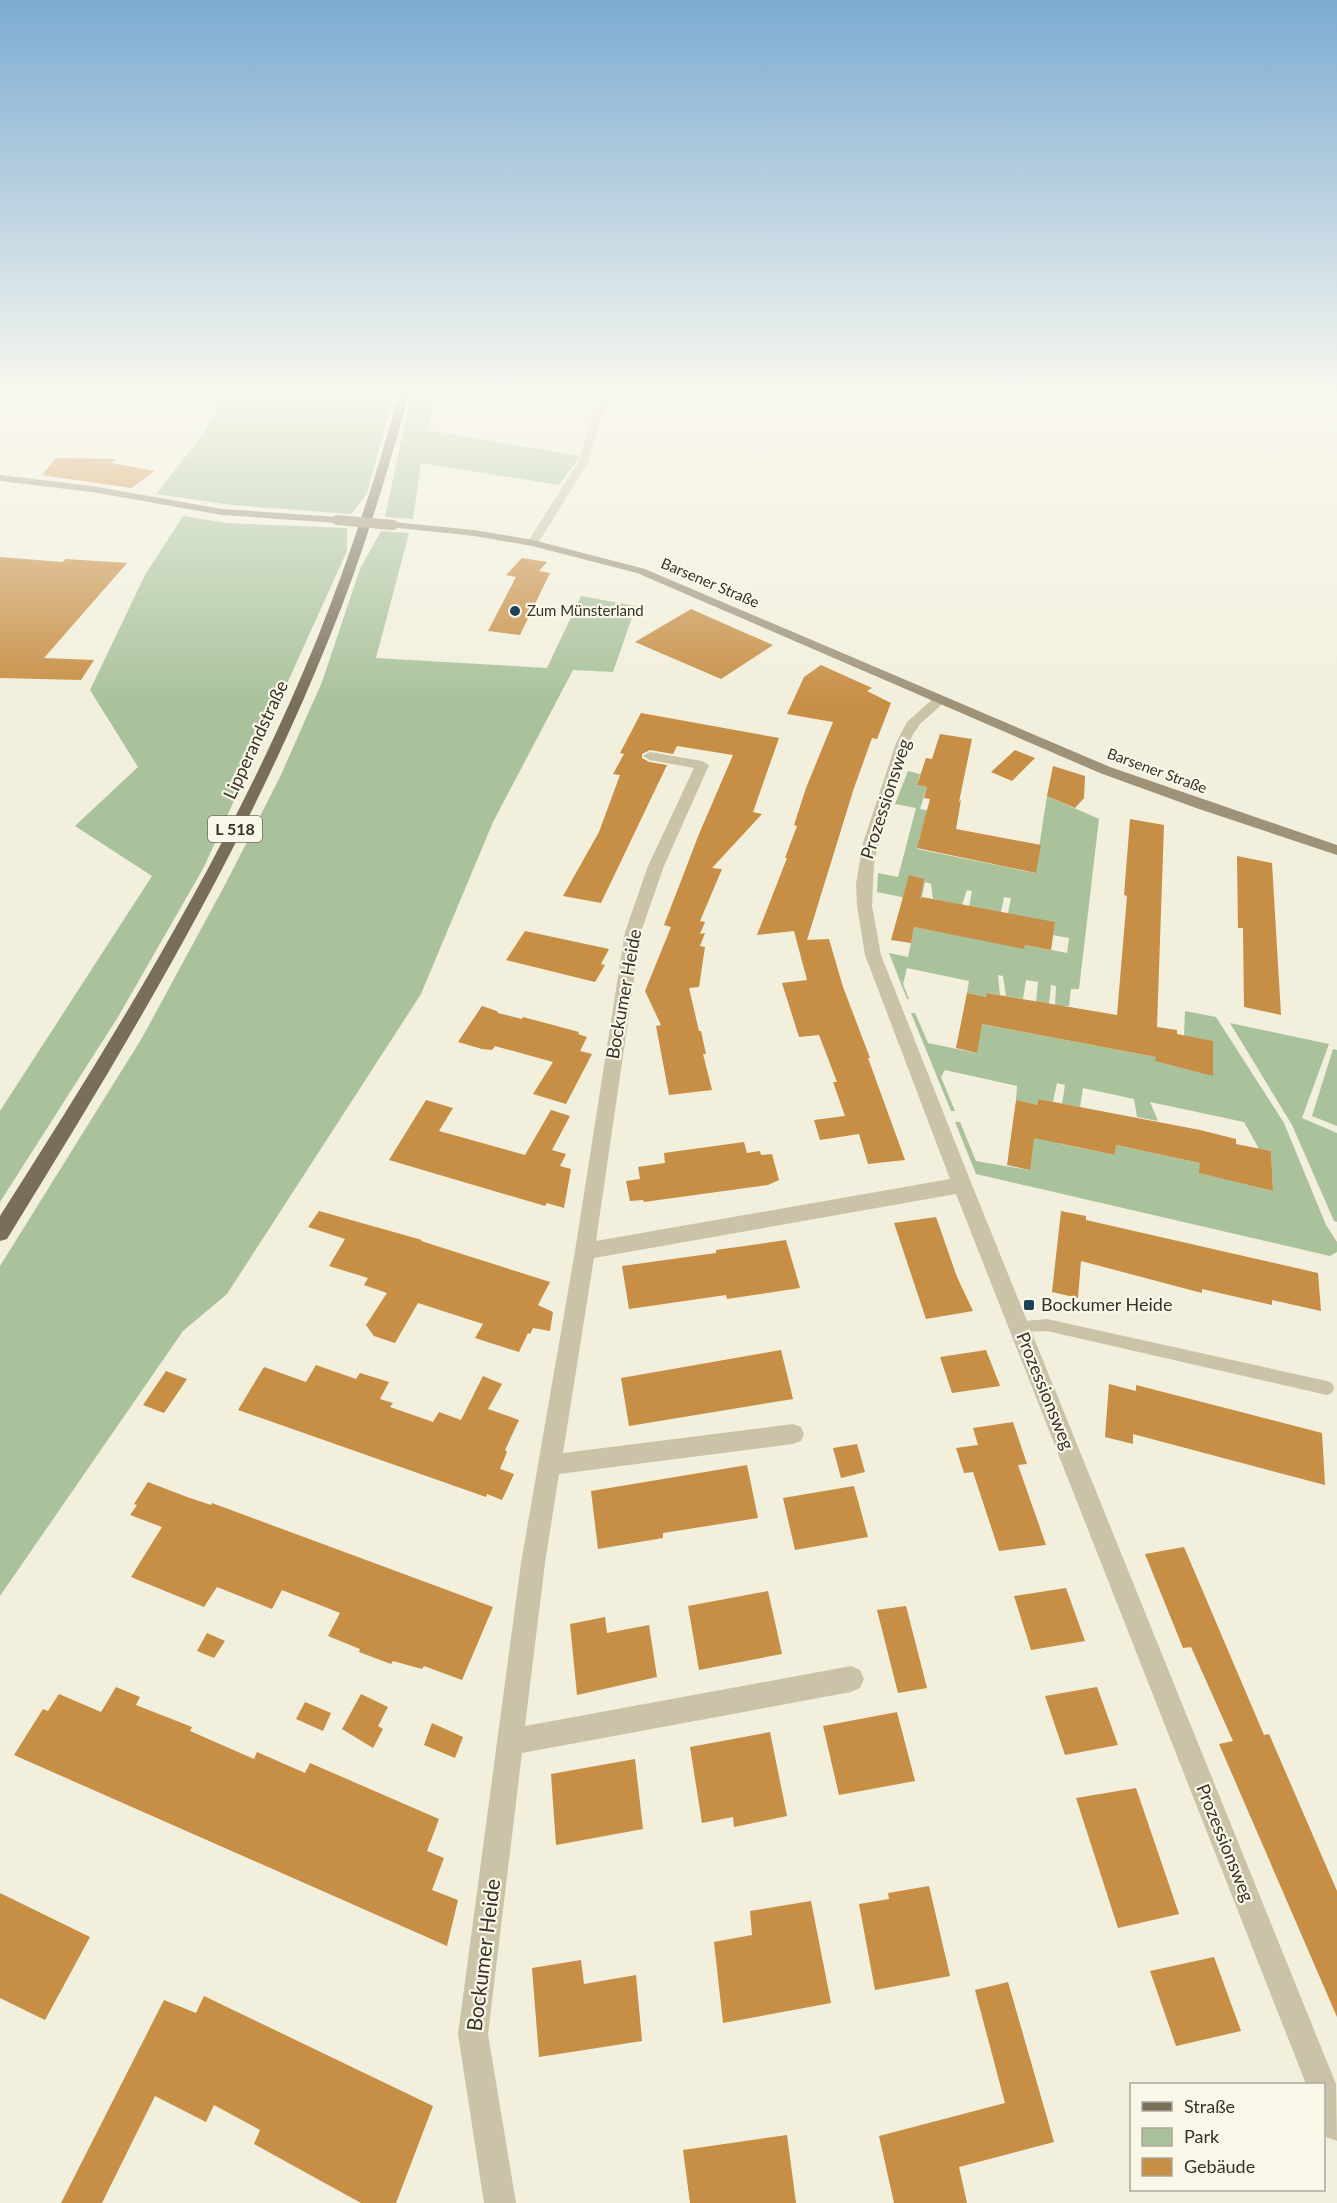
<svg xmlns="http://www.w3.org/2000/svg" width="1337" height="2203" font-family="Lato,sans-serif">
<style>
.green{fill:#a9c29c}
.building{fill:#c78e45}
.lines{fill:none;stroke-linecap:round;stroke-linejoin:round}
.lane{fill:#cbc3a8;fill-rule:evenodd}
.street{fill:#cbc3a8;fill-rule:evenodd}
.secondary{fill:#9e9279;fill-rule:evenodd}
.primary{fill:#796e59;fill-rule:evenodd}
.secondary-bridge{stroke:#9e9279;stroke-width:10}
.poi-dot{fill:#1d4259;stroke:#faf7e9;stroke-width:2}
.labels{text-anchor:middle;stroke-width:4.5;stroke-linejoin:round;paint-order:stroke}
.far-street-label{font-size:15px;fill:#373228;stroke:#faf7e9}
.far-poi-label{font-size:15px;fill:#373228;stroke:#faf7e9;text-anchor:start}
.shield{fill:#faf7e9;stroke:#726d62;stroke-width:1.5}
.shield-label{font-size:16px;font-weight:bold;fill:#373228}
.street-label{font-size:18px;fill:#373228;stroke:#faf7e9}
.poi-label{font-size:18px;fill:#373228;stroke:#faf7e9;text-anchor:start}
.near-street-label{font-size:21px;fill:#373228;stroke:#faf7e9}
</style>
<rect width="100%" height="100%" fill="#f2efdc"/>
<g class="green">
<path d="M224,394h170l-27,99 -16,21 -119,-9 -76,-11 48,-61z"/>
<path d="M411,394h24l-7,36 152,26 -21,29 -138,-22 -8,56 -28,-2z"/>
<path d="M183,516l44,7 120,5v23l-143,316 -86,150 -118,185v-91l152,-235 -77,-50 63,-59 -48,-77 55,-115z"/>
<path d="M381,531l28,2 -33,125 171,10 34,-72 55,10 -23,66 -40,-2 -80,152 -72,172 -194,300 -44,37 -183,265v-330l142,-228 85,-157 53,-104 42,-95 38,-113z"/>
<path d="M908,771l12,3 -3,11 10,2 -7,22 20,4 5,18 -22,-5 -6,23 118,24 12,-77 52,23 -20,170h-8l-2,17h-14l1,-20 -5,-1 -2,20 -13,-3 2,-20 -12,-2 -3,19 -17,-3 -3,-20 -5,-1 2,20 -12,-2 -2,4 -19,-4 2,-12 -62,-13 -4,16 6,15h-2l-18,-46 19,4 6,-30 110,21 1,-3 42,8 2,-15 -16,-3 -45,-22 3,-15 -7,-1 -3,15 -32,-5 3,-16 -5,-1 -5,15 -29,-6 -2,-15 -6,-2 -4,19 -44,-9 1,-19 20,4 18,-69 -21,-4z"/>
<path d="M1185,1011l31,6 68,106 42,102 11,17v10l-7,4 -354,-82 -21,-52h5l16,39 53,9 5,-37 27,11 54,11 1,-10 84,18v10l73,18 -2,-40 -12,-2 -15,-27 -94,-20 8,19 -21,-4 -3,-18 -51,-11 -3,19 -18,-3 3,-19 -8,-2 -4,19 -14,-3 -1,6 -22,-5 1,-14 -72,-16 -4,7 14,34h-4l-40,-98h4l13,30 48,10 6,-29 174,33v4l56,14 1,-33 -29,-6z"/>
<path d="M1230,1023l99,21 -27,74 35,15v89l-3,-1 -42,-96z"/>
<path d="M1333,1049l4,1v76l-25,-10z"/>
</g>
<g class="building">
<path d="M56,458l60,1 -5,4 44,8 -24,17 -89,-13z"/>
<path d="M0,557l62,5 4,-3 61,4 -83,95 50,2 -13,20 -81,-2z"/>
<path d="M522,558l25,4 -8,9 11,2 -30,62 -32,-4 28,-54 -10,-2z"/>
<path d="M691,609l52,23 30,13 -52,34 -86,-37z"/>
<path d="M821,665l51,23 -5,3 24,12 -14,36 -5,-1 -18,50 -47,152 22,-1 14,48 27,71h-2l37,102 -37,4 -9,-30 -39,6 -6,-20 31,-4 -12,-34h4l-18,-47 -20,2 -17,-54 25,-3 -13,-49 -37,4 30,-77h-2l12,-32 -3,-1 12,-37 27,-66 -46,-8 17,-37z"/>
<path d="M641,713l138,25 -26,74 9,2 -50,54 10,1 -22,52 5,1 -5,12 5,-1 -5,13 5,1 -6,40 -10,1 10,43h2l5,23h-3l9,36 -43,5 -13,-69 5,-1 -16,-34 26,-64 -7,-2 35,-91 34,-79 -56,-9 -4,8 -23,-4 -8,4v4l7,4 18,3 -66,138 -38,-7 36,-64 21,-57 -7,-1 11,-20 -4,-1z"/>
<path d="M940,734l32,5 -13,63 2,-2 -5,29 85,16 -5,28 -119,-25 13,-49 -6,-1 3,-11 -10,-2 9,-27 6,1z"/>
<path d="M1015,750l20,8 -23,23 -21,-9z"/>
<path d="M1053,766l32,10 -1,22 -9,10 -28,-12z"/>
<path d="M1130,819l34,6 -7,202 20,3v4l36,7v35l-58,-15 1,-4 -174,-33 -5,29 -21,-5 11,-55 19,4 1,-4 130,22 10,-119 -3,-1z"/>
<path d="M1237,856l35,7 9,152 -37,-8 -1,-79h-5z"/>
<path d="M909,875l15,4 -4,21 2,-3 133,25 -4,28 -26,-5 -1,4 -110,-22 -3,16 -20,-3z"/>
<path d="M525,931l84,18 -8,15 4,1 -10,17 -89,-22z"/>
<path d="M482,1006l15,5 1,2 24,6 1,-2 56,15 -1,2 9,3 -7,14 12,3 -26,50 -33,-10 20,-32 -58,-16 -3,4 -10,-1 -24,-7z"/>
<path d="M1038,1099l162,31 36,9v5l35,7 2,40 -74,-18 1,-10 -84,-18 -1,10 -81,-17 -4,32 -23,-5 9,-65 22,5z"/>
<path d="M426,1100l27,8 -14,23 86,24 26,-45 19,6 -18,34 14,4 -6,12 11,3 -7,39 -17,-5 -2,3 -156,-46z"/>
<path d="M744,1142l3,11 13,-2 1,4 11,-1 7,26 -11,5 -124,17 -1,-2 -13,1 -4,-20 14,-2 -2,-12 27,-4 -1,-10z"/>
<path d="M319,1211l103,29 -1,1 129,41 -12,23 15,7 -3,19 -17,-3 -3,6 -2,-1 -9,19 -44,-14 8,-14 -65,-21 -23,40 -21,-7 -8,-11 21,-32 -23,-8 4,-7 -39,-12 16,-27 -37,-12z"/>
<path d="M1061,1211l25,5v4l232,53 3,38 -49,-11v5l-70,-16v4l-121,-32 -3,37 -26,-6z"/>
<path d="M936,1217l21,60 16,34 -47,8 -32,-96z"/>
<path d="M786,1240l14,48 -73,11 -1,-4 -97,14 -7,-43 94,-13v-3z"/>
<path d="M781,1350l12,49 -164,27 -8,-48z"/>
<path d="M986,1350l14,36 -48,7 -12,-36z"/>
<path d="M316,1365l40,14 4,-6 29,9 -9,17 13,4 -3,4 43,15 6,-10 22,8 22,-44 19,8 -14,25 31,11 -14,30 2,2 -7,17 14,5 -12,26 -15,-6 -1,3 -248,-87 26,-43 42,15z"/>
<path d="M166,1371l21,8 -23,34 -21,-8z"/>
<path d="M1109,1384l27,7v-6l186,48 3,52 -192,-51v10l-28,-7z"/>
<path d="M1013,1422l14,42 -9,1 28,80 -47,6 -26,-79 -9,1 -8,-25 22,-3 -5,-17z"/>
<path d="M857,1444l8,28 -24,6 -8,-30z"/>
<path d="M747,1465l11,53 -95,15v5l-65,11 -7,-58z"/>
<path d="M148,1482l39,15 24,8 1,-2 281,104 -31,73 -38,-14 -2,3 -29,-8 -2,3 -32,-12 1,-3 -32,-13 12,-23 -58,-23 -10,19 -55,-22 -13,20 -73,-30 31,-50 -32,-12 7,-10 -3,-1z"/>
<path d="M854,1486l14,51 -73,13 -12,-52z"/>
<path d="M1184,1547l80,188 5,-1 68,157v126l-118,-273 14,-3 -42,-94 -8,1 -38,-94z"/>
<path d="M1066,1588l19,53 -54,9 -17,-54z"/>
<path d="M768,1591l14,63 -83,16 -11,-64z"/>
<path d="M906,1606l21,82 -29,5 -21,-83z"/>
<path d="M605,1617l2,16 42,-8 8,52 -80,18 -7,-71z"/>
<path d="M207,1633l18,8 -11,17 -17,-7z"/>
<path d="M116,1687l24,10 -4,8 56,22 -2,4 64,28 3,-7 48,21 5,-10 129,56 -12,32 17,7 -12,32 26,10 -11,46 -433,-191 29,-46 5,2 11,-17 42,18z"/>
<path d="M1097,1687l21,58 -53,10 -20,-59z"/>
<path d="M361,1694l27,13 -10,19 5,3 -10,19 -31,-19z"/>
<path d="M305,1702l26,11 -8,18 -27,-12z"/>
<path d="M897,1712l18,69 -76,14 -16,-69z"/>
<path d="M432,1723l31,14 -8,21 -31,-13z"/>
<path d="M770,1732l17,84 -53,11 -1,-10 -31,6 -12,-76z"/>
<path d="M635,1759l8,70 -87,16 -5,-71z"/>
<path d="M1136,1788l43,126 -61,14 -42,-130z"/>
<path d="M929,1886l21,90 -75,14 -16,-86 30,-5 -1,-6z"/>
<path d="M0,1893l90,44 -45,83 -45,-22z"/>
<path d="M811,1901l20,102 -108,20 -9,-81 38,-7 -2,-24z"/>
<path d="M1214,1957l27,74 -65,15 -26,-75z"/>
<path d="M581,1960l3,24 52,-9 6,66 -103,16 -7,-89z"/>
<path d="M1008,1982l46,160 -95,25 8,36h-73l-15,-67 126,-33 -30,-113z"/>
<path d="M204,1996l229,110 -37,97h-35l-107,-59 6,-14 -46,-25 -8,17 -51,-26 -53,107h-41l103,-203 32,13z"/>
<path d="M787,2135l9,68h-106l-7,-53z"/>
</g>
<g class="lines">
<path class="lane" d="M1047,1319l280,62 5,2 2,5 -2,5 -5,2 -280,-64 -28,1 -5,-2 -2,-4 2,-4z"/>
<g class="street">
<path d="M602,394h9l-8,16 -14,51 -52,84h-8l-2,-2 52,-82 15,-51z"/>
<path d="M940,696l7,4 -27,24 -8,12 -29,86 -9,42 -2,42 9,49 91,230 364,899 1,57 -11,-4 -2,-7v-46h-18l-350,-890 -362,64 -31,195 230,-29 8,3 3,7 -3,7 -8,3 -234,30 -14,89 -20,163 326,-60 9,4 4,9 -4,9 -9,4 -329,61 -34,281 28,169h-32l-26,-169 63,-471 54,-312 50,-319 23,-66 46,-98 -44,-8 -7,-4 7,-4 52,9 7,4 -45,101 -23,66 -45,309 354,-62 -85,-224 -8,-49 -1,-22 7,-41 33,-100 11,-21 28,-25z"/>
</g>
<g class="secondary">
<path d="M0,475l92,11 130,23 115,8 5,3 -5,3 -115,-8 -130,-23 -92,-11z"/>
<path d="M393,522l81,8 59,10 112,29 465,198 227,78v10l-138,-46 -99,-36 -463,-200 -105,-27 -58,-10 -85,-9v-4z"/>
</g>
<path class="primary" d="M399,394h10c-23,84 -48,167 -81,247 -85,211 -202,405 -321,598l-7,2v-25c118,-185 234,-373 317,-577 32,-80 59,-162 82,-245z"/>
<path class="secondary-bridge" d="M337,520l56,5"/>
</g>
<linearGradient id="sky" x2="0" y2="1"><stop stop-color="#7cabd2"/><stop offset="0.56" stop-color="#f9f8ef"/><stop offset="1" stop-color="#f9f8ef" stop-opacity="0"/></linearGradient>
<rect width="1337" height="703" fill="url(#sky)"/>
<g class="poi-dot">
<circle cx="515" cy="611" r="6"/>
<rect x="1023" y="1299" width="12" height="12" rx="3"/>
</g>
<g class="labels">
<g class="far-street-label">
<text transform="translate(710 583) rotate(23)" y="5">Barsener Straße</text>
<text transform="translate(1157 771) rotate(20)" y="5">Barsener Straße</text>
</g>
<g class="far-poi-label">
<text x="527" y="616">Zum Münsterland</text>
</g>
<rect class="shield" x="208" y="816" width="54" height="26" rx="4.5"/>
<g class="shield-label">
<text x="235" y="835">L 518</text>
</g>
<g class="street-label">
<text transform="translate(256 740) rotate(-65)" y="6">Lipperandstraße</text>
<text transform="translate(886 799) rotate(-72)" y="6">Prozessionsweg</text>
<text transform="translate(624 994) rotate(-80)" y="6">Bockumer Heide</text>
<text transform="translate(1045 1391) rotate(68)" y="6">Prozessionsweg</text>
<text transform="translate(1225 1843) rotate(68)" y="6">Prozessionsweg</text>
</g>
<g class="poi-label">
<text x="1041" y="1311">Bockumer Heide</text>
</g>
<g class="near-street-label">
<text transform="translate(484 1955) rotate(-83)" y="7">Bockumer Heide</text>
</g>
</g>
<rect x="1130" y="2083" width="195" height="108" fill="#faf7e9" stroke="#aca89c" stroke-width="1.5"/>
<rect x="1142" y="2102" width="30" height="9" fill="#796e59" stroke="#aca89c" stroke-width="1.5"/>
<text x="1184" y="2113" font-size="18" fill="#373228">Straße</text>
<rect x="1142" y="2128" width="30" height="18" fill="#a9c29c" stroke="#aca89c" stroke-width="1.5"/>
<text x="1184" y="2143" font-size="18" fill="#373228">Park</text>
<rect x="1142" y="2158" width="30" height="18" fill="#c78e45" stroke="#aca89c" stroke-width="1.5"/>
<text x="1184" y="2173" font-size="18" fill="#373228">Gebäude</text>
</svg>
